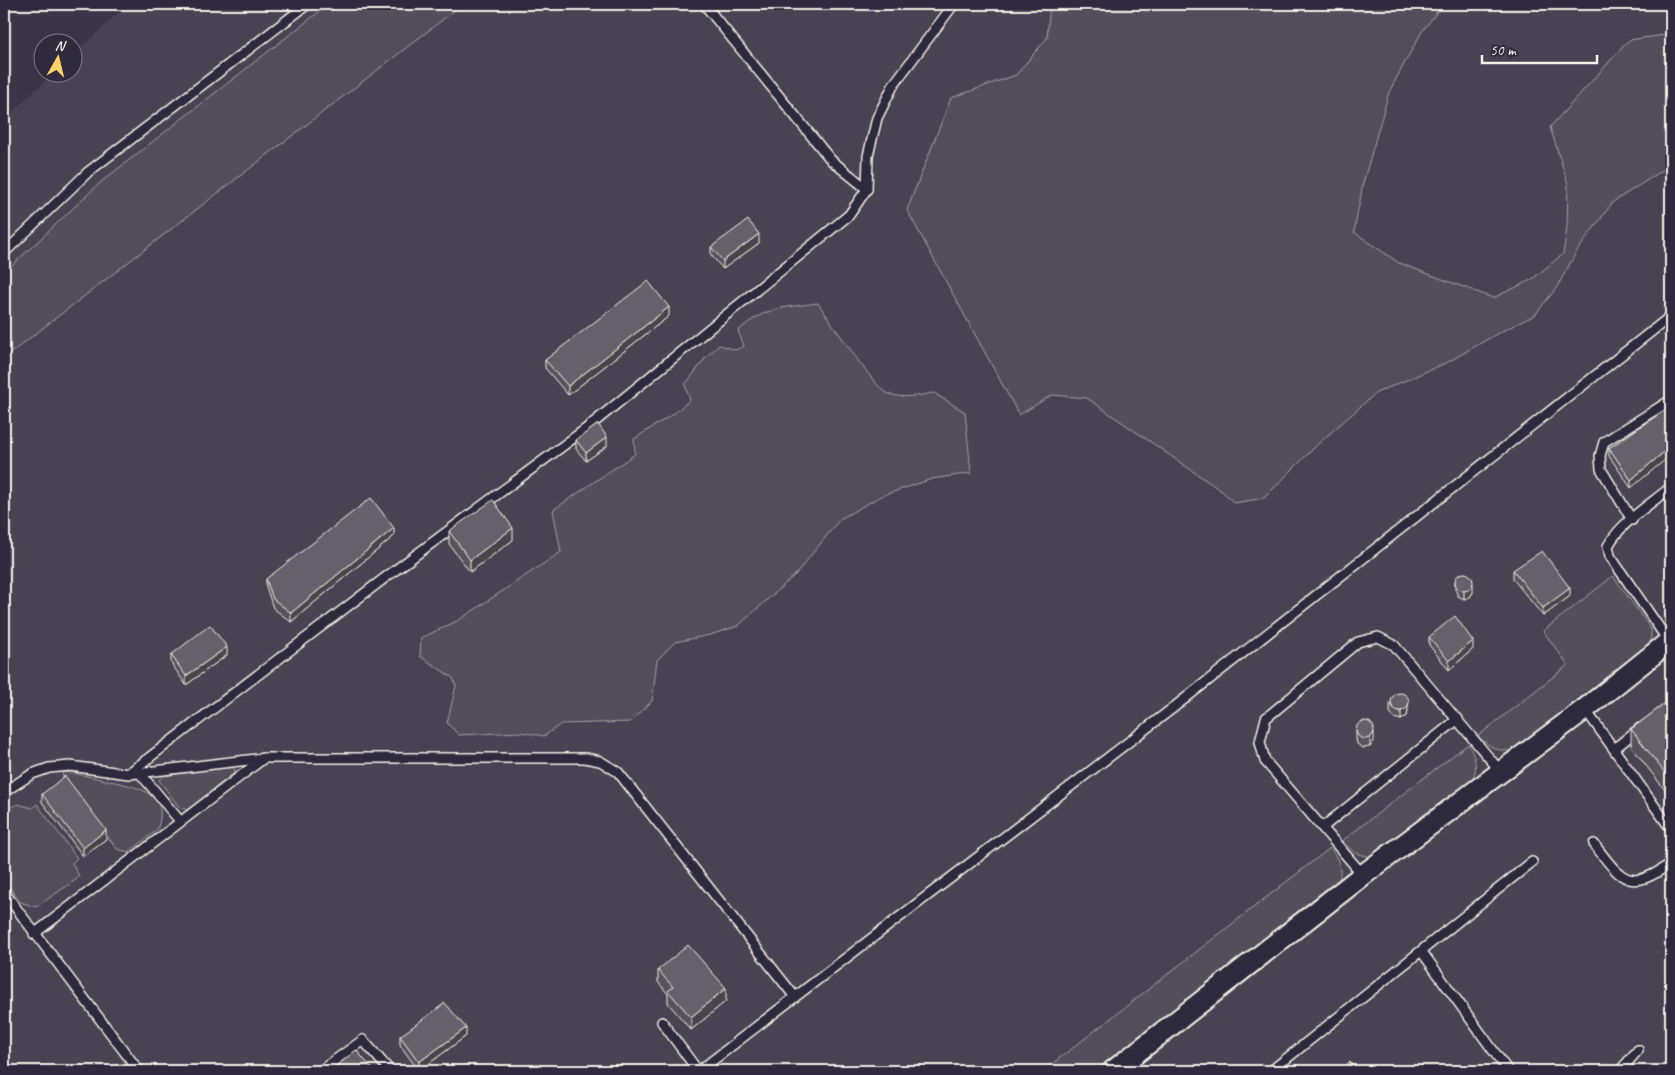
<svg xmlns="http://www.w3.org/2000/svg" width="1675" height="1075" font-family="Caveat,sans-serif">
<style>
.built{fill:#484352}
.green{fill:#534e5c;stroke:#a4a0a2}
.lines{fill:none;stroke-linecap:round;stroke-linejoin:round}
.service-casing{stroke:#f4f1e8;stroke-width:12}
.tertiary-casing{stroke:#f4f1e8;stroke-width:24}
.service{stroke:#2f2a3d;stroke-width:9}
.tertiary{stroke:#2f2a3d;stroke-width:20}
.wall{fill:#57535d;stroke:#f4f1e8}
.shaded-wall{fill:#47444c;stroke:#f4f1e8}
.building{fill:#65616c;stroke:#f4f1e8}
</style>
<rect width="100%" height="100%" fill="#3b3647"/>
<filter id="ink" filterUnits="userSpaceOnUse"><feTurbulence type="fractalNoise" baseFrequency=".02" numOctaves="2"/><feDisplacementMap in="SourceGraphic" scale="10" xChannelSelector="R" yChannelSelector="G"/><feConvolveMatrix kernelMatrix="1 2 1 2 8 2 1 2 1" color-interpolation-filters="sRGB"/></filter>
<g filter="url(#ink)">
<path class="built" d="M128,4h1543v1067h-1667v-951l50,-47 18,-1 1,-17z"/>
<g class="green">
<path d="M329,4h134l-459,354v-85l97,-91z"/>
<path d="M1050,4h393l-22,29 -32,59 -26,91 -9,49 45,31 94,35 38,-18 32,-26 4,-26 1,-44 -18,-57 79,-87 42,-6v131l-58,37 -36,49 -20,36 -22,28 -35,17 -52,30 -72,31 -57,50 -55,55 -30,5 -11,-11 -136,-94 -35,-3 -33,20 -112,-205 44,-112 65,-23 31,-37z"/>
<path d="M818,303c12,17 55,83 69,90 14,7 33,2 47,0l31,19 6,61 -39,6 -51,17 -41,23 -44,55 -58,52 -28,9 -35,7 -18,18 -5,41 -22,21 -69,2 -17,12 -24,-4 -61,3 -12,-12 9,-37 -3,-8 -33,-22 1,-18 38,-18 102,-68 -8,-42 82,-56 -1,-15 39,-25 17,-14 -5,-15 22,-29 12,-11 17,5 8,-4 -6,-15c28,-25 45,-23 80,-28z"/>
<path d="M1613,576l38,53v13l-137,108c-15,3 -25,-3 -36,-14l90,-71 -25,-34z"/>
<path d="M1468,744c7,13 11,24 3,38l-100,75 -16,-4 -13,-12z"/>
<path d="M231,766l4,4 -2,4 -46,36 -8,-3 -20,-27 4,-4z"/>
<path d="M62,772c15,1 29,5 43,8 28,6 67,11 52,50l-28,22 -12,-3 -54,-71z"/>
<path d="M18,804l14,4 5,-4 40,54 -5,5 7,13 -2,3 -41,28 -16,-5 -16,-22v-70z"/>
<path d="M1330,848c11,13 14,28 4,42l-234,181h-57z"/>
</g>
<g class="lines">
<g class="service-casing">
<g id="service">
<path d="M704,4l127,156 36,29"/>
<path d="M4,253l84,-81 220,-168"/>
<path d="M1632,520l-31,-51 -1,-13 4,-14 67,-42"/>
<path d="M1669,642l-59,-86 -2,-10c13,-24 43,-42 63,-59"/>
<path d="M1585,709l86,120"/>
<path d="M1614,749l26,-21"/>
<path d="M139,772l41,49"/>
<path d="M129,773l257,-196 201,-149 262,-213 18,-26 1,-33 9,-38 17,-34 60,-80"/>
<path d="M4,792l28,-18 17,-6 21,-2 59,8 136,-16h320l15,3 18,11 177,225 378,-289 498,-392"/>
<path d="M1323,827l135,-108"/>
<path d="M1594,844c27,35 35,50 77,19"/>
<path d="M1363,875l-98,-114 -5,-19 6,-24 92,-76 20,-5 16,8 107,127"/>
<path d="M4,892l135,179"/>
<path d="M34,934l230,-176"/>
<path d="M1422,952l86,119"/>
<path d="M662,1022l36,49"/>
<path d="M320,1071l43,-31 27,31"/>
<path d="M699,1071l96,-74"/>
<path d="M1271,1071l261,-209"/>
<path d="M1620,1071l18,-21"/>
</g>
</g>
<g class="tertiary-casing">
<path id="tertiary" d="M1113,1071l250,-196 222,-166 86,-69"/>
</g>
<use href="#service" class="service"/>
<use href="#tertiary" class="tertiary"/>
</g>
<g class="wall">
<path d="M759,243l-36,26 -12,-14v-8z"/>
<path d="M669,316l-101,79 -23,-27v-8z"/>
<path d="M1671,406l-40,82 -22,-32v-8z"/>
<path d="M576,440l31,6 -21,15 -10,-12z"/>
<path d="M449,531l64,9 -43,32 -21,-28z"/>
<path d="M394,536l-103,86 -18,-14 -7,-21v-8z"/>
<path d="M1513,570l57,26 -27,20 -30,-37z"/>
<path d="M1455,581l18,11 -3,5 -6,2 -6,-3 -3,-7z"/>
<path d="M1429,637l44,12 -24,21 -20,-25z"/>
<path d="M171,655h56l-41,30 -15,-22z"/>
<path d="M1671,699v99l-40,-52v-17z"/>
<path d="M1390,703l18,6 -1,7 -6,4 -7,-2 -4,-6z"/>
<path d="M1356,730l18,11 -4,6 -7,1 -6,-4 -1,-6z"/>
<path d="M42,794l64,45 -23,17 -41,-54z"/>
<path d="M658,970l68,31 -35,29 -23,-27v-9l-10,-12z"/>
<path d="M400,1036h66l-47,35 -19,-26z"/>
</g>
<g class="shaded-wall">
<path d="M759,234v9l-36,26v-8z"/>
<path d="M669,307v9l-101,79v-9z"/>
<path d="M607,437v9l-21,15v-8z"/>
<path d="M1671,446v9l-40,33v-8z"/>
<path d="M394,528v8l-103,86v-9z"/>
<path d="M513,528v12l-43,32v-12z"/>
<path d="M1473,584v8l-3,5 -6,2v-8z"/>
<path d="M1570,588v8l-27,20v-8z"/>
<path d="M1473,641v8l-24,21v-9z"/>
<path d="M227,647v8l-41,30v-9z"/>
<path d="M1408,700v9l-1,7 -6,4v-9z"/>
<path d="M1374,732v9l-4,6v-9z"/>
<path d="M106,830v9l-23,17v-8z"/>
<path d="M726,988v13l-35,29v-13z"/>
<path d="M466,1028v8l-47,35v-9z"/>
</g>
<g class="building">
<path d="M748,220l11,14 -36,27 -12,-14z"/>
<path d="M648,281l21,26 -101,79 -23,-26z"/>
<path d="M1671,406v40l-40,34 -22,-32z"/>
<path d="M598,424l9,13 -21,16 -10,-13z"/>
<path d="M371,498l23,30 -103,85 -18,-14 -7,-20z"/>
<path d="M493,500l20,28 -43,32 -21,-29z"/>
<path d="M1542,551l28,37 -27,20 -30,-38z"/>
<circle cx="1464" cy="582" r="9"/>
<path d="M1455,616l18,25 -24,20 -20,-24z"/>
<path d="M210,625l17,22 -41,29 -15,-21z"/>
<circle cx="1400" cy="702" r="9"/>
<path d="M1671,699v82l-40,-52z"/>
<circle cx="1365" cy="730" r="9"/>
<path d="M65,776l41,54 -23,18 -41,-54z"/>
<path d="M688,945l38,43 -35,29 -23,-26 5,-4 -15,-17z"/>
<path d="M445,1003l21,25 -47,34 -19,-26z"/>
<path d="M356,1050l18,21h-43z"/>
<path d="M1350,1062l7,9h-19z"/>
</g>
</g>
<rect width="1675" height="1075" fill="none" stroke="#2f2a3d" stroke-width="20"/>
<rect x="10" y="10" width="1655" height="1055" fill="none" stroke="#f4f1e8" stroke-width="2" filter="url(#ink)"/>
<g transform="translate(58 58) rotate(8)"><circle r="24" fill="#2f2a3d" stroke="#7e7a81"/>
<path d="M0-4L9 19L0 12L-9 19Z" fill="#ffd166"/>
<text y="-8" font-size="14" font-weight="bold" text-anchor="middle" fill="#f4f1e8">N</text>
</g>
<path d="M1482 55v8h115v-8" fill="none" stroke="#f4f1e8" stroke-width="2.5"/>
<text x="1490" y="55" font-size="15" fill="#f4f1e8" stroke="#2f2a3d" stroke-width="4" paint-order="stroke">50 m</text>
</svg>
